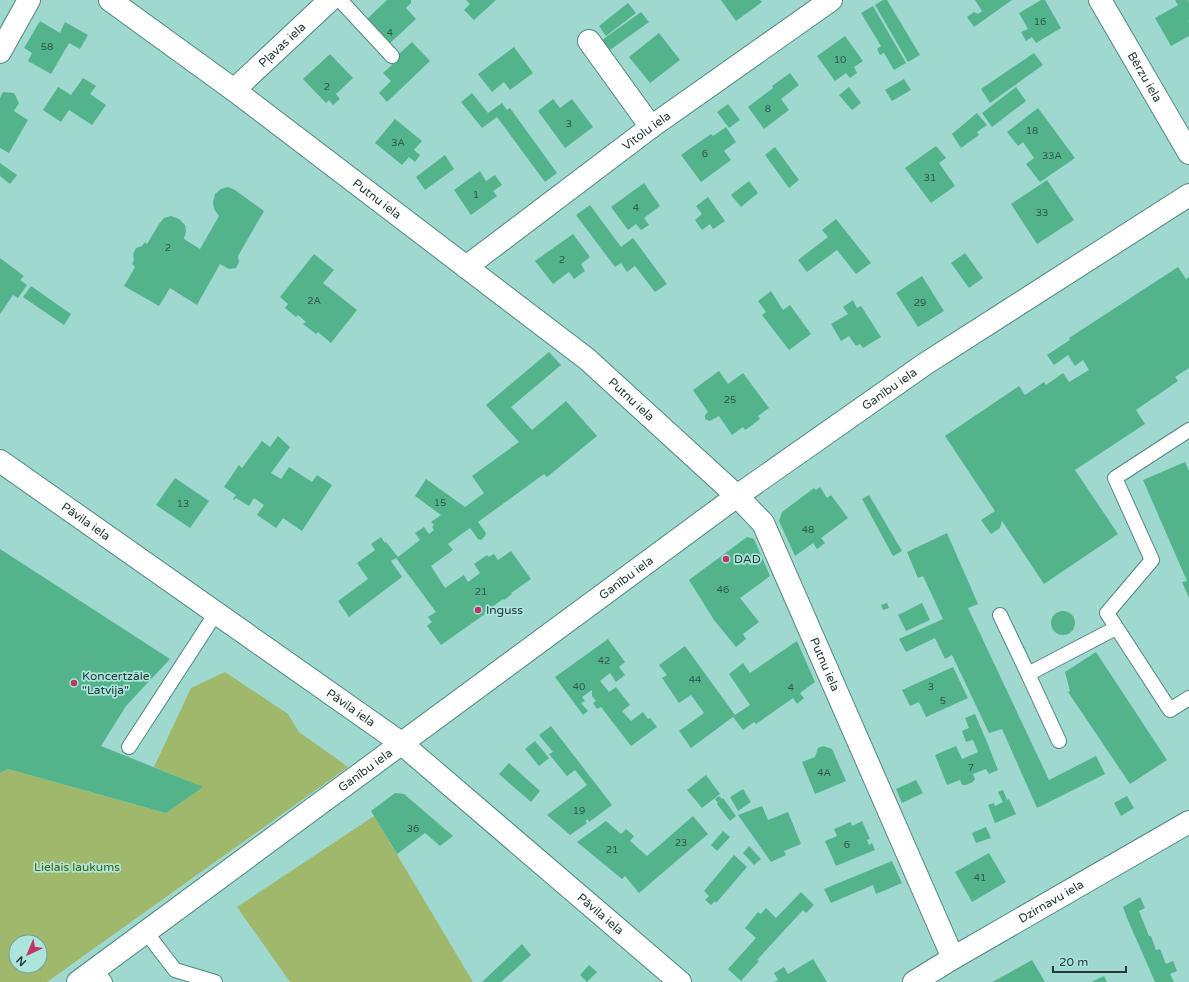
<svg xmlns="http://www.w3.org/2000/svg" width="1189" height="982" font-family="'Varela Round',sans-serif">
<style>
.green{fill:#9fb86c;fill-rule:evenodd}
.building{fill:#53b48c}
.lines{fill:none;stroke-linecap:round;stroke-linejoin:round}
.service-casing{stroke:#50877f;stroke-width:16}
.minor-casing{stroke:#50877f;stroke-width:24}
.tertiary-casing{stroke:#50877f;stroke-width:24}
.service{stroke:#fff;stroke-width:14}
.minor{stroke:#fff;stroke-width:22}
.tertiary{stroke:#fff;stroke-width:22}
.poi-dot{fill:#c03466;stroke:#ace5dc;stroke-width:1.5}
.labels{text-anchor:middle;stroke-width:3.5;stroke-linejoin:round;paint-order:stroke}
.number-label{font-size:10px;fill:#2e584c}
.street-label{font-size:12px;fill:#223936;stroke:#ace5dc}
.poi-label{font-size:12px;fill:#223936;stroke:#ace5dc;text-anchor:start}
.park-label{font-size:12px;fill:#4a6001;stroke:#ace5dc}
</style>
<rect width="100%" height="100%" fill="#9fd8cf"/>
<g class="green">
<path d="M225,672l63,42 11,18 49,35 -301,215h-47v-209l8,-4 158,44 36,-26 -48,-20 37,-79zM16,942h24v24h-24z"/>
<path d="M374,816l99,166h-183l-53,-75z"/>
</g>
<g class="building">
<path d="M387,0h24v3l-5,5 10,11 -27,25 -23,-24z"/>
<path d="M466,0h30l-22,20 -10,-10 6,-6z"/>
<path d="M721,0h39l2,2 -26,19z"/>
<path d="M883,0h4l33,55 -12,7 -33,-57z"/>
<path d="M975,0h37l-38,27 -7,-10 7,-5 4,2 4,-3z"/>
<path d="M1041,0h4l16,28 -25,15 -4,-6 -6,4 -5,-9 7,-3 -9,-16z"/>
<path d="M1175,0h13l1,3v17l-1,1 1,2v13l-18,10 -16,-28 23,-13z"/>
<path d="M628,3l8,10 -30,23 -7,-10z"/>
<path d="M873,6l33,57 -12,7 -10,-17 -4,2 -3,-6 4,-3 -20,-33z"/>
<path d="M641,12l8,10 -39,28 -8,-10z"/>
<path d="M40,21l20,12 5,-11 23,13 -8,14 -11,-6 -18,31 -23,-13 4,-8 -8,-5z"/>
<path d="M659,33l21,27 -30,23 -21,-26z"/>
<path d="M845,36l18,25 -9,6 3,6 -7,5 -4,-5 -11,8 -18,-25z"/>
<path d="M412,42l18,19 -43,41 -8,-9 12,-12 -8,-8 9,-8 -4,-5 7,-7 4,1z"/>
<path d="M514,47l19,26 -23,17 -6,-8 -12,10 -14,-18z"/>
<path d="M1034,53l9,12 -53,38 -9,-14z"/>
<path d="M330,54l23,24 -17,16 4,5 -7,6 -4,-5 -3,3 -23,-24z"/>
<path d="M790,73l9,12 -18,14 8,11 -25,19 -16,-22 25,-19 -1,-2z"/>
<path d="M83,78l13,8 -6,8 16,11 -14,20 -23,-15 -8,12 -18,-12 15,-23 13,8z"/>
<path d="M904,79l7,11 -19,11 -7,-11z"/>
<path d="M849,87l12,16 -9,7 -13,-15z"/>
<path d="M1016,87l10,14 -34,26 -10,-14z"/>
<path d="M3,92l11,1 5,10 -5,8 14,9 -19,33 -9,-5v-50z"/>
<path d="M472,93l16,20 14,-10 5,7 3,-2 47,65 -12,9 -48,-65 -15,11 -21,-26z"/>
<path d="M553,99l7,9 12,-9 21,28 -28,21 -27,-37z"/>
<path d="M728,104l12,16 -11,8 -12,-16z"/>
<path d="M1038,108l37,50 -35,24 -14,-18 8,-6 -11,-16 -5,4 -11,-14z"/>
<path d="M977,113l10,12 -10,7 2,3 -18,13 -9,-14z"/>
<path d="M395,119l27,22 -8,9 6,5 -5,7 -6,-5 -7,8 -27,-22z"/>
<path d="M726,127l10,15 -12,9 7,9 -30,22 -20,-27 30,-21 2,2z"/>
<path d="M936,146l10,12 -7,5 16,23 -24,17 -26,-35z"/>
<path d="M775,147l24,33 -10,8 -24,-33z"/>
<path d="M445,155l9,14 -29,21 -9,-13z"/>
<path d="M0,163l17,12 -7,9 -10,-8z"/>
<path d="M480,171l6,10 9,-6 7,10 -9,6 4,5 -26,19 -17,-25z"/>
<path d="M1047,180l27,40 -37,24 -26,-40z"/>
<path d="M749,181l9,12 -17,14 -10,-12z"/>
<path d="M644,183l16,23 -16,12 5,7 -8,5 -5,-6 -8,6 -17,-23z"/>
<path d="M228,187l7,3 29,21 -26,45 1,6 -3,6 -7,1 -9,-5 -23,41 -27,-17 -11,18 -35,-20 11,-19 -3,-3 2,-4 -1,-6 3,-6 6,-2 3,-4 2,2 12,-20 5,-6 7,-2 8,3 6,6 1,6 -2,8 16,10 19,-33 -5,-7 -1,-7 2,-8 6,-5z"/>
<path d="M708,197l17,24 -12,8 -3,-5 -8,6 -7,-10 7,-6 -6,-8z"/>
<path d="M590,205l31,42 12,-9 34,46 -12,8 -20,-26 -8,6 -6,-9 -6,4 -39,-52z"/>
<path d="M836,219l35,44 -15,11 -19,-24 -30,22 -9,-12 30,-23 -6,-7z"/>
<path d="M573,234l17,23 -9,7 4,7 -11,8 -5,-7 -16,12 -18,-23z"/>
<path d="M965,253l18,25 -14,10 -18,-25z"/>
<path d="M314,254l20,16 -11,13 34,27 -26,33 -13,-11 -2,2 -13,-10 3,-2 -8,-7 -2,2 -11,-9 3,-4 -8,-7z"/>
<path d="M0,258l24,18 -4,4 7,5 -9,13 -5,-3 -13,19z"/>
<path d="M1178,267l8,12 3,-2v91l-14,9 3,4 -42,29 9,14 -70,46 43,64 -74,50 -42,-63 -2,7 -9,6 -10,-14 14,-9 -50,-75 74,-50 6,9 19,-13 2,3 17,-12 6,9 20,-12 -6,-10 -8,6 -7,-11 -14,10 -7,-10 23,-15 -1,-2z"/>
<path d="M922,276l22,35 -26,16 -22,-34z"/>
<path d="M31,286l40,28 -7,11 -41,-28z"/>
<path d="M771,291l12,19 7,-5 21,29 -22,16 -27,-35 4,-3 -8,-11z"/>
<path d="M853,300l4,8 4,-2 20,31 -18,11 -3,-4 -4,2 -7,-10 -8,5 -10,-17 17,-10 -5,-7z"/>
<path d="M549,352l12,13 -50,42 21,23 34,-29 31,35 -50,41 -3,-3 -66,48 8,11 -1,3 -4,4 -3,-1 -8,-11 -22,16 5,6 -22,16 14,22 19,-13 4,7 12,-9 -6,-9 13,-9 2,2 5,-3 4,6 13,-9 20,28 -20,14 1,1 -8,6 -1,-1 -19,14 1,1 -44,31 -14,-19 5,-4 -4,-5 8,-5 -40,-54 -5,3 11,16 -53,40 -11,-16 30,-22 -11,-16 18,-13 -4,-6 10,-7 4,6 1,-1 12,15 22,-17 -5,-7 9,-6 5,7 5,-4 -2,-3 2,-2 -3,-3 10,-7 -26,-19 11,-17 39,28 19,-14 -12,-17 47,-34 -33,-37z"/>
<path d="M719,371l9,13 15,-11 26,35 -11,8 2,3 -9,7 -6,4 -2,-3 -11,8 -13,-19 -9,5 -5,-2v-4l3,-3 -15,-22z"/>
<path d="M278,436l12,11 -19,26 10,6 8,-12 23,15 5,-7 15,10 -30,46 -19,-13 -7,10 -19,-13 7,-10 -10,-7 -5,8 -13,-8 -2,2 -1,-1 3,-4 -12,-8 15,-22 3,3 20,-27 8,6z"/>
<path d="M1185,462l4,9v127l-7,-16 5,-1 -44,-101z"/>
<path d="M175,478l34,23 -19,27 -34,-23z"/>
<path d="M820,487l7,11 4,-3 17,23 -27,20 4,5 -8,6 -4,-6 -18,13 -16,-35 3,-9 32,-24 2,2z"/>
<path d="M869,495l33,56 -9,5 -31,-57z"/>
<path d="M947,533l31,71 -10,4 81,172 47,-24 9,18 -68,34 -35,-79 -13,4 -37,-78 -7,4 -10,-21 -29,14 -7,-13 44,-20 -20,-43 -5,2 -11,-26z"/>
<path d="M747,537l7,2 16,37 -30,22 19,24 -16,12 3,5 -10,8 -22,-27 -25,-40z"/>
<path d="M0,549l170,110 -44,47 -25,40 102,41 -37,26 -158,-44 -8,4z"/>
<path d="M887,603l2,5 -6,2 -2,-5z"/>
<path d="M922,603l8,17 -24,11 -8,-16z"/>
<circle cx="1063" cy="623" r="12"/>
<path d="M608,639l17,23 -6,5 6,8 -9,7 -6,-9 -10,8 9,11 7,-5 14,18 -8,6 9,10 12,-9 5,7 2,-1 7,9 -26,19 -30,-39 -4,2 -4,-6 3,-2 -4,-5v-6l-10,7 3,4 -4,2 7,8 -5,4 -28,-38z"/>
<path d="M797,641l18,41 -15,11 4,5 -7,6 -4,-6 -37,26 -2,-2 -11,8 -10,-13 -42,31 -12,-17 25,-18 -13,-18 -12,8 -17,-25 5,-3 -8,-10 26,-19 50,69 15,-10 -21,-31 14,-11 7,10z"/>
<path d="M1096,652l71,108 -37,24 -62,-92 2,-1 -5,-19z"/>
<path d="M953,667l15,31 -42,19 -7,-15 -9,4 -8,-16z"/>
<path d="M975,714l14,33 9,23 -9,4 -3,-5 -13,5 2,5 -2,3 -7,3h-4l-2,-5 -13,5 -12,-30 21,-9 6,13 16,-7 -5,-12 -7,2 -4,-11 7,-3 -4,-10z"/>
<path d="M551,726l61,79 -23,17 -1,-3 -3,2 2,2 -17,12 -23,-20 40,-30 -12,-15 -8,6 -18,-22 4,-2 -14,-17z"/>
<path d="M535,741l14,17 -10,8 -14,-17z"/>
<path d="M823,746l9,3 14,32 -31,13 -13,-32 13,-5 3,-9z"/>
<path d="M509,763l31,28 -9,11 -32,-28z"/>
<path d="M706,775l14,19 -18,14 -15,-18z"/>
<path d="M916,780l7,13 -21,10 -6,-14z"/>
<path d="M743,789l8,13 -13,9 -8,-14z"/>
<path d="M1003,790l4,10 2,-1 7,15 -21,9 -7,-18 6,-2 1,3 8,-4 -5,-10z"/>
<path d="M395,793l9,1 49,42 -13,10 -15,-13 -28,21 -26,-43z"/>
<path d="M719,796l3,3 1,-1 13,18 -6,5 -13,-17 1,-1 -3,-4z"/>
<path d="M1127,796l7,12 -13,8 -7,-13z"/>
<path d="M762,806l6,14 20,-8 13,32 -17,7 2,4 -15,7 -33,-47z"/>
<path d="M693,816l15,18 -69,59 -14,-17 -3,3 -45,-37 29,-21 15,13 5,-5 8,7 -4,5 17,15z"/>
<path d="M862,821l8,18 -3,1 2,5 3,-2 3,7 -39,16 -11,-25 12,-5 -3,-7 17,-7 1,4z"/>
<path d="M986,827l5,11 -15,5 -4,-10z"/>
<path d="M723,831l7,6 -13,14 -6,-6z"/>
<path d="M749,846l12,13 -7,6 -11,-12z"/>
<path d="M989,853l17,29 -34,20 -17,-30z"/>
<path d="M734,855l13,12 -31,36 -1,-2 -4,4 -6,-5 4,-4 -5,-5z"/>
<path d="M892,861l10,22 -26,11 -3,-9 -42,18 -7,-14z"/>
<path d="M801,892l13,13 -8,8 -3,-3 -46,50 2,1 -18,20 -13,-12 28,-31 -11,-10 13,-16 3,2 5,-6 10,10z"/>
<path d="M1140,897l5,11 -6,3 10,25h2l5,14 4,-1 6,15 7,-3 4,10 -7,3 4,8h-19l-28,-64 -4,-11z"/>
<path d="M522,944l9,11 -30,27h-19z"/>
<path d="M813,959l14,23h-53l4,-2 -4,-7 10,-6 4,7z"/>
<path d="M1032,960l13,22h-53l15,-8z"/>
<path d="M589,965l8,7 -10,10 -7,-7z"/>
<path d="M1104,976l3,6h-16z"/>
</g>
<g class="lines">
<g class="service-casing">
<g id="service">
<path d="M340,0l52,56"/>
<path d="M1189,430l-74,48 37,82 -45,53 63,97 19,-12"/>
<path d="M1000,615l28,59 88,-46"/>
<path d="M1028,674l31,67"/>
<path d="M129,747l87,-134"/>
<path d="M146,932l29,38 40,12"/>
<path d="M96,969l9,13"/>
</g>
</g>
<g class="minor-casing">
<g id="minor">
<path id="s1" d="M110,0l124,90 353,269 150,137 26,27 190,435"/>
<path id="s2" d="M1100,0l89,153"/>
<path d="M589,41l62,86"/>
<path d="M0,52l29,-52"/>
<path id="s3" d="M234,90l96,-90"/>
<path id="s4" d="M466,267l185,-140 180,-127"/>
<path id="s5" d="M0,461l401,282 279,239"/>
<path id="s6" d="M914,982l39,-24 236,-136"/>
</g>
</g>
<g class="tertiary-casing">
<g id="tertiary">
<path id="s7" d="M78,982l659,-486 188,-132 264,-169"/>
</g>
</g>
<use href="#service" class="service"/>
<use href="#minor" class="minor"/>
<use href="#tertiary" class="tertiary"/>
</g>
<g class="poi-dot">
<circle cx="726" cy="559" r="4"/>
<circle cx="478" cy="610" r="4"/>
<circle cx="74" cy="683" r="4"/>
</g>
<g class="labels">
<g class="number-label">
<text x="1040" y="25">16</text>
<text x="390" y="36">4</text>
<text x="47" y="50">58</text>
<text x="840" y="63">10</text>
<text x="327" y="90">2</text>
<text x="768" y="112">8</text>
<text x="569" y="127">3</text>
<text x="1032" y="134">18</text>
<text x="398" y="146">3A</text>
<text x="705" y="157">6</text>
<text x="1052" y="159">33A</text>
<text x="930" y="181">31</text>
<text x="476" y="198">1</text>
<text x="636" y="211">4</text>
<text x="1042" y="216">33</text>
<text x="168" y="251">2</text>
<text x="562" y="263">2</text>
<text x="314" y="304">2A</text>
<text x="920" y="306">29</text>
<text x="730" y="403">25</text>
<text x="440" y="506">15</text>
<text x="183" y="507">13</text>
<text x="808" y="533">48</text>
<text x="723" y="593">46</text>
<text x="481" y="595">21</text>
<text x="604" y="664">42</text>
<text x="695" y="683">44</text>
<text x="579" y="690">40</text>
<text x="931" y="690">3</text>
<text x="791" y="691">4</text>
<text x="943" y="704">5</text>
<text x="971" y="771">7</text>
<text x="824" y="776">4A</text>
<text x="579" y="814">19</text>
<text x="413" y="832">36</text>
<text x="681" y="846">23</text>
<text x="847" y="848">6</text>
<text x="612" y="853">21</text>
<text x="980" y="881">41</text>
</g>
<g class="street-label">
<text dy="4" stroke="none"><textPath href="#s3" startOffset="66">Pļavas iela</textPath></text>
<text dy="4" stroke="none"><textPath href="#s2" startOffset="89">Bērzu iela</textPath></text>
<text dy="4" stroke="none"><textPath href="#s4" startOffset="226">Vītolu iela</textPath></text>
<text dy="4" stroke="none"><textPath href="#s1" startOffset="333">Putnu iela</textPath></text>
<text dy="4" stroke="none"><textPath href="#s7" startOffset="1005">Ganību iela</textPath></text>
<text dy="4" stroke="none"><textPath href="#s1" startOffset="657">Putnu iela</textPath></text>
<text dy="4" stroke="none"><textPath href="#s5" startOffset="105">Pāvila iela</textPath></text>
<text dy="4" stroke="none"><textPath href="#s7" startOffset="681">Ganību iela</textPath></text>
<text dy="4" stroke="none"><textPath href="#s1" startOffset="992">Putnu iela</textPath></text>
<text dy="4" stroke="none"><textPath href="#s5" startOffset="429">Pāvila iela</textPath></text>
<text dy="4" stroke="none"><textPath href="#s7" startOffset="357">Ganību iela</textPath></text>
<text dy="4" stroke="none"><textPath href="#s6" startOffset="159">Dzirnavu iela</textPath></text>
<text dy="4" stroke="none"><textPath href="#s5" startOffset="753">Pāvila iela</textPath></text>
</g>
<g class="poi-label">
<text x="734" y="563">DAD</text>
<text x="486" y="614">Inguss</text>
<text x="82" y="680">Koncertzāle<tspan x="82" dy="14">"Latvija"</tspan></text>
</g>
<g class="park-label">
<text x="77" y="871">Lielais laukums</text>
</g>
</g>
<g transform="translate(28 954) rotate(224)"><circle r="19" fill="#ace5dc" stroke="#75a09a"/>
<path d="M0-3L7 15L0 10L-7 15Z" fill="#c03466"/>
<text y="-6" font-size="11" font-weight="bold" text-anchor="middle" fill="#223936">N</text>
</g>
<path d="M1053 966v6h73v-6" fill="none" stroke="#223936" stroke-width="2"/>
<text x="1059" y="966" font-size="12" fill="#223936" stroke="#ace5dc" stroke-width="3" paint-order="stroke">20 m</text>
</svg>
